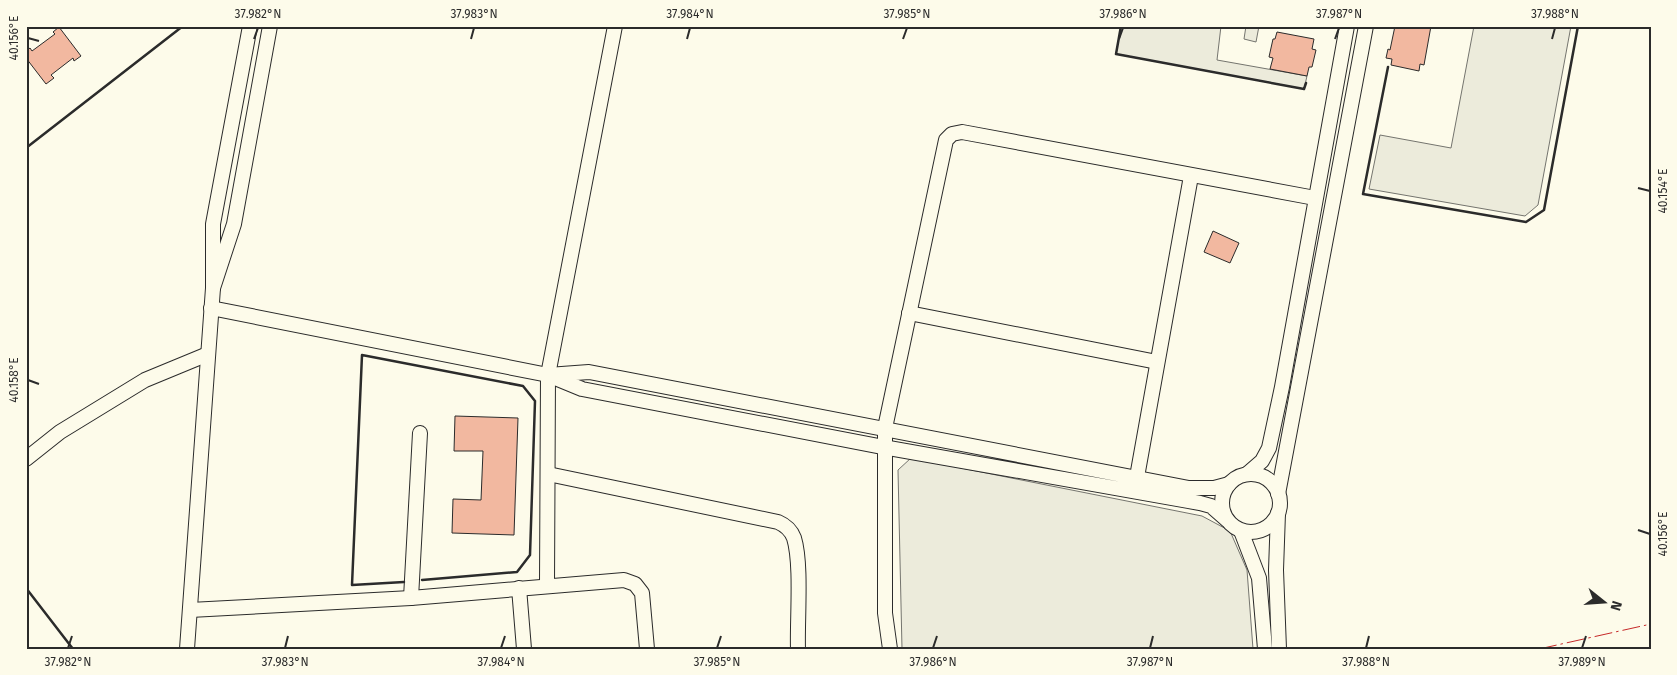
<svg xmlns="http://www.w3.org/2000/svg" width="1677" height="675" font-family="'Fira Sans',sans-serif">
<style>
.green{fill:#ecebdb;stroke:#74746e}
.building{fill:#f2b8a0;stroke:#2b2b2b}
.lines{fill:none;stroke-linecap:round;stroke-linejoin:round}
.minor-casing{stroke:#2b2b2b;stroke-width:16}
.minor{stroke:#fdfbea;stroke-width:14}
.wall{stroke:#2b2b2b;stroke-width:2.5}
.power{stroke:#c62828;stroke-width:1;stroke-dasharray:18 4 2.5 4;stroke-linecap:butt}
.ticks{fill:none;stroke:#2b2b2b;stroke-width:2}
.neatline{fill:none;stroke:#2b2b2b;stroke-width:2}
.ticks-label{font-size:12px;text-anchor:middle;fill:#2b2b2b}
</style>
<rect width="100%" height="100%" fill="#fdfbea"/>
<g class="green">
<path d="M1121,26h100l-4,34 90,16 -3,13 -188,-35z"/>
<path d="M1246,26h13l-3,16 -12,-3z"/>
<path d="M1474,26h97l-33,179 -13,11 -156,-27 11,-54 71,13z"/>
<path d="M911,458l291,58 28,15 17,39 6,79h-351l-4,-179z"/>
</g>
<g class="building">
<path d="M1395,26h36l-7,39 -4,-1 -1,7 -28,-6 1,-6 -6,-1 2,-9 2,1z"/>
<path d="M59,27l22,29 -7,5 -1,-3 -22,17 3,3 -8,6 -20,-26v-7l4,-3 2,3 23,-17 -2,-2z"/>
<path d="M1277,32l37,7 -2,10 4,1 -4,17h-3l-2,9 -37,-7 3,-11 -4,-1 4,-18h2z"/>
<path d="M1213,231l26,12 -9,20 -26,-11z"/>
<path d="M455,416l63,2 -4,117 -62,-2 1,-34 28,1 2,-49h-29z"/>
</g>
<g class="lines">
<g class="minor-casing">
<g id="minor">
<path d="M250,26l-37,198v64l21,-64 36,-198"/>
<path d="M211,308l337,67"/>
<path d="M909,313l248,49"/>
<path d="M26,459l34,-27 85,-52 63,-26"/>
<path d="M548,474l230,48c7,3 13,8 16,16 8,26 3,82 4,111"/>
<path d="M1247,474l15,-13 7,-13 13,-61 65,-361"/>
<circle cx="1251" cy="503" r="29"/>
<path d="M1137,477l54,-301"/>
<path d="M1278,494l88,-468"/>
<path d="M1278,513l-2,57 3,79"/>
<path d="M1227,520l-16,-14 -11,-3 -317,-56 -301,-58 -34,-14 41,-3 600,116h25l15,-4"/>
<path d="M1241,531l18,47 6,71"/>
<path d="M547,585l1,-210 67,-349"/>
<path d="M519,588l5,61"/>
<path d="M411,598l9,-165"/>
<path d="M190,610l221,-12 213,-18 11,4 7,9 5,56"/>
<path d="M187,649l26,-361"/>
<path d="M890,649l-5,-36v-185l61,-288 6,-6 10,-2 353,66"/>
</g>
</g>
<use href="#minor" class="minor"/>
<g class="wall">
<path d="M1121,26l-5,28 188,35 2,-6"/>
<path d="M1388,67l-25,127 163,28 18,-12 34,-184"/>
<path d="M26,148l157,-122"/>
<path d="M404,582l-52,3 10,-230 161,31 12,15 -5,154 -13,17 -95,8"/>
<path d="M26,588l47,61"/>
</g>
<path class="power" d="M1539,649l112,-25"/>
</g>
<path class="ticks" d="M28,38l11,3M254,39l4,-11M471,39l3,-11M687,39l3,-11M903,39l4,-11M1119,39l4,-11M1335,39l4,-11M1552,39l3,-11M1638,188l12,3M28,380l11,4M1638,530l12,4M68,648l4,-12M285,648l3,-12M501,648l4,-12M717,648l4,-12M933,648l4,-12M1150,648l3,-12M1366,648l3,-12M1582,648l4,-12"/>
<rect width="1677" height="675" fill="none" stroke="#fdfbea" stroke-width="55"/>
<g transform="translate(1604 602) rotate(107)" stroke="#fdfbea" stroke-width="4" paint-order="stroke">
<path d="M0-4L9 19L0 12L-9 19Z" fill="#2b2b2b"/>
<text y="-8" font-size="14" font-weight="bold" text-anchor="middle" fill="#2b2b2b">N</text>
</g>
<rect x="28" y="28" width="1622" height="620" class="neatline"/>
<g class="ticks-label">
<text x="258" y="18">37.982°N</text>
<text x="474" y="18">37.983°N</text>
<text x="690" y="18">37.984°N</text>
<text x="907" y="18">37.985°N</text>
<text x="1123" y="18">37.986°N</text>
<text x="1339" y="18">37.987°N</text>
<text x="1555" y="18">37.988°N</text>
<text transform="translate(14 38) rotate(-90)" y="4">40.156°E</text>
<text transform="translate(1663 191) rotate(-90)" y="4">40.154°E</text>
<text transform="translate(14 380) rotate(-90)" y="4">40.158°E</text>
<text transform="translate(1663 534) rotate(-90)" y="4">40.156°E</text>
<text x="68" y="666">37.982°N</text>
<text x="285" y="666">37.983°N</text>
<text x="501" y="666">37.984°N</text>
<text x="717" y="666">37.985°N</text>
<text x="933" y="666">37.986°N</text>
<text x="1150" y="666">37.987°N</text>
<text x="1366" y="666">37.988°N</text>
<text x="1582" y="666">37.989°N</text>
</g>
</svg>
